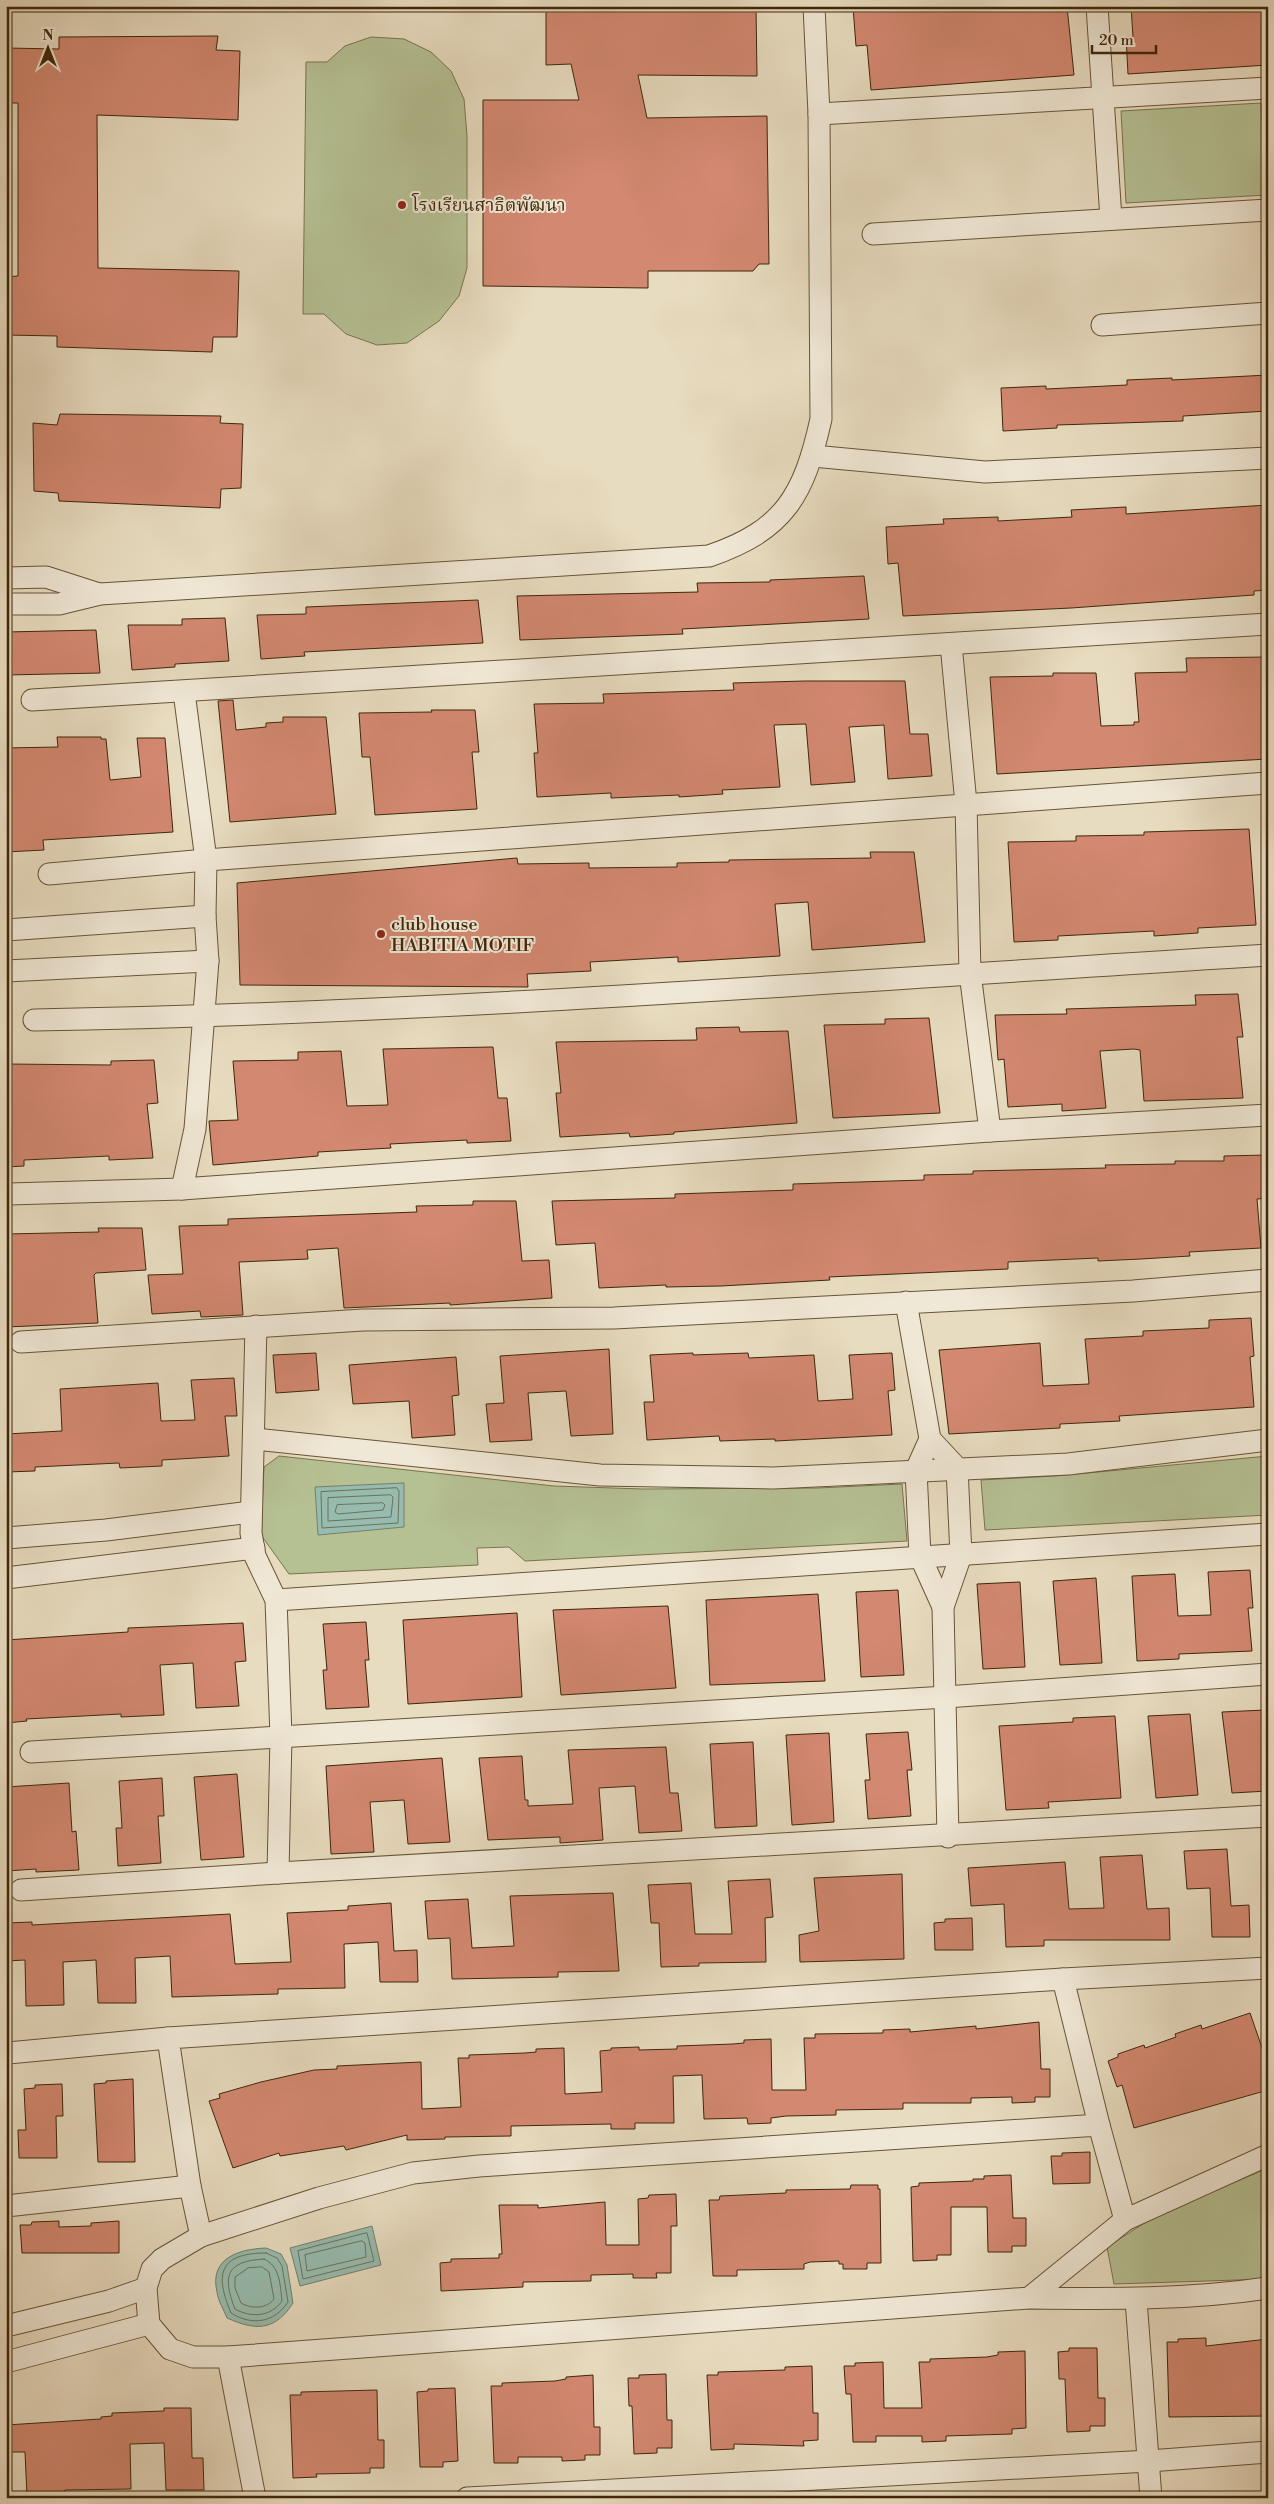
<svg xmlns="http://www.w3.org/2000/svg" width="1274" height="2504" font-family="'Libre Bodoni','Noto Serif Thai',serif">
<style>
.green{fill:#b5c093;stroke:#7a744e}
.water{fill:#97bcaf;stroke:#74806d}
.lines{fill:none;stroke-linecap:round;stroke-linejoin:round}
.shore{stroke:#6b725c;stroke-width:1}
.building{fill:#d38871;stroke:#3f2709}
.street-casing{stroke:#695437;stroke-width:23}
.street{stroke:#f0e8d6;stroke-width:21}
.poi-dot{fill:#8f2418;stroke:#f0e8d6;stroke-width:2}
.labels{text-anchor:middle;stroke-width:4;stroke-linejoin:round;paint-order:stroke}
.poi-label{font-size:18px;fill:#3f2709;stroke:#f0e8d6;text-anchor:start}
</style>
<rect width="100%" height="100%" fill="#e8dcc0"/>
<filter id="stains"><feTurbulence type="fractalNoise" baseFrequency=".004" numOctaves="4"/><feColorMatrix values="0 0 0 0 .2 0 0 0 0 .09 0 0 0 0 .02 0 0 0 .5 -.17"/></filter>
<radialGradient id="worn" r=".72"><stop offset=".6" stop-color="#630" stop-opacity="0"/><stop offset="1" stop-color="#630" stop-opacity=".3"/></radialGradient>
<g class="green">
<path d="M371,37l33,2 27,13 20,19 13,28 3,37v132l-8,28 -20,25 -32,22 -30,2 -31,-11 -22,-20h-21l3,-252h21l18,-16z"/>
<path d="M1261,103l6,92 -141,8 -5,-92z"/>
<path d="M279,1456l275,30 89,3 175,-1 84,-4 5,57 -382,20 -16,-14 -32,1 1,17 -189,9 -28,-39 3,-68z"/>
<path d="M1268,1456v59l-283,15 -4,-50 74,-4z"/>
<path d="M1268,2168v111l-154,5 -7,-37 47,-30z"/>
</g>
<g class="water">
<path d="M404,1483v44l-86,8 -3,-48z"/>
<path d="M372,2226l9,39 -81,21 -10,-38z"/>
<path d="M266,2248l15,6 6,11 6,38c-18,28 -37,28 -66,15 -3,-8 -9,-17 -10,-26 -8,-34 22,-43 49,-44z"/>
</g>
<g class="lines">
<g class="shore">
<path d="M397,1488l2,3 -1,32 -76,5 -1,-36z"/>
<path d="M391,1495l2,2 -2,20 -63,4v-23z"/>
<path d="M383,1503l2,2 -2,5 -45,4 -3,-2 2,-7z"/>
<path d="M367,2233l7,28 -71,18 -5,-28z"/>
<path d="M362,2241l3,2 1,14 -59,14 -2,-16z"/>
<path d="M266,2253l11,5 5,8 6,36c-14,21 -36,24 -57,11 -16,-38 -13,-60 35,-60z"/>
<path d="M264,2259c16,7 16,25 18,42 -11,16 -31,17 -47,8 -13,-33 -9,-48 29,-50z"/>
<path d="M262,2267l7,5 5,27c-7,10 -23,10 -33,4l-6,-15v-11l13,-9z"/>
</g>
</g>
<g class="building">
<path d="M546,6h210l1,70 -119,-1 9,43 120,-2 2,148h-10l-6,7h-105v17l-165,-2v-186h96l-8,-36 -25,1z"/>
<path d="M1067,6l7,69 -203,15 -4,-45 -11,1 -3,-39z"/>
<path d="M1131,6h135l2,59 -140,9 -2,-37h7z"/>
<path d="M218,36l-2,14 24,1 -2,69 -141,-5 1,153 141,3 -2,66h-24l-1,15 -155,-5v-11l-51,-1v-58l12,-1v-173h-12v-55l53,1v-12z"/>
<path d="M1268,375v36l-85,5v5l-126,4v3l-54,3 -2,-43 45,-2v3l81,-4v-5l45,-2v2z"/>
<path d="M60,414l161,2 -1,7 23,1 -2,64 -20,1 -1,19 -161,-7 -1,-8 -24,-2 -1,-68 24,2z"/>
<path d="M1268,505v85l-14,1v4l-183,13 -168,8 -5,-53 -10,1 -2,-37 58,-3 -1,-5 55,-2v4l74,-4 -1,-7 55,-3v7z"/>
<path d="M864,576l5,43 -187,10 1,5 -163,6 -3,-44 181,-4 -1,-9 73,-1v-2z"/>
<path d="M478,600l5,43 -179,9 1,4 -44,3 -4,-44 49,-1v-7z"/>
<path d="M225,618l4,43 -54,3v3l-43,3 -4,-45h54v-6z"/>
<path d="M96,630l4,43 -94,2v-43z"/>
<path d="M1268,657v102l-271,15 -7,-97 63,-1v-3h43l5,53 33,-1v-3h5l-4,-49 52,-1 -1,-14z"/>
<path d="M805,681h100l5,53h18l4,42 -44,3 -4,-54 -35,2 6,55 -44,3 -5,-61 -32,1 6,62 -58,3 1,4 -44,3v-2l-68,3v-5l-74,4 -3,-44h4l-4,-49 70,-1 -1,-9 131,-4 -1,-7z"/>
<path d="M233,700l3,30 30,-3v-4l17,-1v-5h43l10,97 -106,8 -12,-121z"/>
<path d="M431,710h44l4,42h-7l5,57 -102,6 -5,-58h-8l-3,-44 73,-1z"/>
<path d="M57,737h44v2h5l4,41 31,-3 -4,-39h28l8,94 -130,8 1,10 -38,2v-104l52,-1z"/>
<path d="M1249,829l7,96 -58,3v5l-44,3v-5l-96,5v4l-44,2 -6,-100 68,-1v-5l68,-1v-3z"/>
<path d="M870,852h44l11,90 -113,8 -4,-48 -33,2 5,52 -102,6v-5l-88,5 1,9 -64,3 1,13 -288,-2 -3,-102 280,-25 1,6 71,-1v5l88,-1v-4l52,-1v-2l142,-2z"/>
<path d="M1238,994l5,43h-6l6,61 -99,3 -4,-51 -6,-1 -34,2 6,57 -44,3v-7l-54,3 -4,-48 -6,1 -3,-45 72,-1 -1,-5 130,-4 -1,-10z"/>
<path d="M929,1018l11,95 -107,5 -9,-93 61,-1v-5z"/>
<path d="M739,1027l1,5 48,-1 9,92 -123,9v2l-44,3 -1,-4 -69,4 -4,-44h5l-5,-51 141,-2 -1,-12z"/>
<path d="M493,1047l5,51h9l4,43 -44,2v-3l-77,4 1,4 -73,4v4l-105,9 -4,-44 29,-1 -5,-59 65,-1v-8l43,-1 6,55 41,-1 -5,-56z"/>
<path d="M154,1060l4,43 -11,1 6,54 -44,2v-4l-85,4v6l-18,1v-103l105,1v-4z"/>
<path d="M1268,1155v43l-11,1 4,49 -72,4 1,4 -49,3 -43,2v-3l-90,4v7l-179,8 1,3 -109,6 -55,1v-2l-67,3 -4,-45 -39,2 -4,-44 123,-3v-4l118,-4v-6l131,-4v-5l49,-1v-3l133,-3 -1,-3 70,-1v-3h49v-5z"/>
<path d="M473,1201h43l6,60 27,-1 3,38 -102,7v-2l-106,5 -6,-60 -31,2 1,9 -69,3 4,53 -42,2 -1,-6 -48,3 -4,-39 35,-1 -4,-48 49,-1v-6l189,-7 -1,-6 57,-1z"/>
<path d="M98,1228h44l4,42 -50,3 -2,2 4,48 -92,4v-93l93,-2z"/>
<path d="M1251,1318l3,38 -4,1 4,50 -135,9 1,5 -60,3v4l-111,6 -10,-84 101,-7 3,43 46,-2 -4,-45 58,-3v-5l66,-3v-8z"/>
<path d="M609,1349l4,85 -42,2 -5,-45 -38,2 4,47 -42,2 -4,-38 18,-1 -4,-47z"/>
<path d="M316,1353l3,37 -43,3 -3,-38z"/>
<path d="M693,1353v2l55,-2 1,5 65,-3 4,46 35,-2 -4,-44 43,-2 3,37 -7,1 4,44 -117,6v-2l-55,2 -1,-5 -72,4 -3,-38h10l-4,-47z"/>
<path d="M456,1357l3,38 -7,1 3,39 -43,3 -3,-37 -56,3 -4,-39z"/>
<path d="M234,1378l3,38h-12l4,40 -67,4v6l-42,2 -1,-5 -84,4v4l-29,1v-38l56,-3 -2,-42 98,-6 3,38 34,-1 -4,-40z"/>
<path d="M1250,1570l3,38h-5l4,43 -73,3v5l-42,2 -5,-85 43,-2 3,42 33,-1 -3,-43z"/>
<path d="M1096,1578l6,85 -42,2 -7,-84z"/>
<path d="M1020,1582l5,85 -42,2 -6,-85z"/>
<path d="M898,1590l6,85 -43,2 -5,-85z"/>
<path d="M818,1594l7,87 -115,4 -4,-85z"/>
<path d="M668,1606l8,82 -115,7 -8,-85z"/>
<path d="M517,1613l5,84 -114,7 -5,-84z"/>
<path d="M366,1622l3,38h-4l4,47 -43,2 -3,-39h4l-4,-46z"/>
<path d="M243,1623l3,38 -11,1 4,44 -43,2 -3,-45 -33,2 4,50 -43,2v-3l-95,5 1,2 -21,2v-83l122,-8v-4z"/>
<path d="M1265,1710l3,81 -36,2 -10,-81z"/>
<path d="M1190,1714l8,81 -42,3 -8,-82z"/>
<path d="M1115,1716l6,82 -73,4 1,6 -43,2 -7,-84 74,-4v-4z"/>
<path d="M908,1732l4,38h-5l4,46 -43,3 -3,-39h5l-4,-46z"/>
<path d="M829,1733l5,89 -42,3 -6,-90z"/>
<path d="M753,1742l4,84 -42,2 -5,-84z"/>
<path d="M666,1747l4,46h8l4,38 -43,2 -4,-47 -36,2 4,52 -43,3v-6l-72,3 -9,-82 43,-2 3,44h3v6l45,-2 -5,-54z"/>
<path d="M442,1758l8,84 -42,2 -4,-44 -34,2 4,50 -43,2 -5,-88z"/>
<path d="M237,1774l7,83 -43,3 -7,-83z"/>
<path d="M162,1778l2,38h-6l3,47 -43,3 -2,-38h6l-3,-47z"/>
<path d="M69,1783l3,49 4,-1 3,39 -43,2v-3l-30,2v-84z"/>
<path d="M1227,1849l4,57 18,-1 1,32h-38l-2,-49 -23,1 -3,-38z"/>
<path d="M1142,1855l5,54 22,-1 1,32h-126v6l-38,1 -2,-43 -33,2 -3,-38 97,-6 4,47 35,-1 -4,-51z"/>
<path d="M902,1874l2,85 -104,3 -1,-27 20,-4 -5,-53z"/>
<path d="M770,1879l3,38 -8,1 1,44 -67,1v3l-38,1 -2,-44h-8l-3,-38 43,-2 4,51h37l-4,-53z"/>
<path d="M613,1893l6,78 -61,1v5l-106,2 -2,-41 -22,1 -3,-38 43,-2 4,49 42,-2 -4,-50z"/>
<path d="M391,1903l3,48 23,-1 1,32h-38l-2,-40 -34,2 1,44 -67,1v5l-106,3 -2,-41 -35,2 1,45h-38l-2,-43 -33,2 1,43 -38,1 -1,-46 -19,1v-38l26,-1v3l198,-11 5,50 56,-2 -4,-49 61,-3v-4z"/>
<path d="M972,1918l1,32h-38l-1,-27 11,-1v-3z"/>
<path d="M1250,2013l18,52v25l-134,38 -12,-43 -5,2 -9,-26 10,-4v-3l26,-9 1,3 31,-11 -1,-3 26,-9 1,4z"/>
<path d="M1039,2022l2,47h9v28h-15v5l-23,1v-6l-41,1v5h-68v6l-67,1v5l-50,1 -15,2v5l-23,1 -1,-6 -43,1 -2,-44 -29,1 1,47h-39v6h-24v-5l-100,2v10l-66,1v2l-38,1v-5l-61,15 -2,-4 -64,10 -1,-3 -46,15 -24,-67 11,-3 -1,-4 42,-12 53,-12 23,-1v-3l84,-4 1,47 39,-2 -3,-49h11v-3l56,-2 11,-1v-3l28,-1 1,46 37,-2 -2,-41 11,-1v-2l28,-1v3l38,-1v-3l56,-2 11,-1v-3l27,-1 1,51h34l-2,-52h11v-4l68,-1v-3l27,-1v3l66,-6v3z"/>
<path d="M133,2079l2,83h-37l-4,-78 12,-1v-2z"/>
<path d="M62,2084l1,32h-7l1,42h-38l-1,-28h8l-2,-41 11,-1v-3z"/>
<path d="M1090,2152v31l-37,1 -2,-28h11v-3z"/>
<path d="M1011,2175l2,43h13v28h-14v6h-24l-1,-45h-36v48h-14v5l-24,1 -2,-74 8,-1v-3l54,-2v-2h11v-3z"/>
<path d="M851,2185h27v4h2l1,74h-14v6h-24v-5h-4v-3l-29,1 -6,2v5l-67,1v6h-24l-4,-76h10l1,-4 66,-3v-3l64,-1z"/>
<path d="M676,2194l1,32h-6v47h-15l1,5h-24v-4l-42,1v6l-68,1v5l-82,4 -1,-28 11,-1v-3l48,-1v-4h3l-3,-49h39v3l67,-6 1,43h33l-1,-46 10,-1 1,-3z"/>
<path d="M59,2221v6l32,-1v-3l28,-2v32h-97l-2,-28h11l1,-3z"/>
<path d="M1206,2338v8l62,-7v77l-99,1 -2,-75h11v-3z"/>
<path d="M1069,2348h28l1,50h7v28h-15v5l-23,1 -2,-53h-6l-1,-27 11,-1z"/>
<path d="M1025,2351l1,77 -14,1v5l-66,2v5l-24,1v-6h-46v6h-23l-2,-48h-5l-2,-28h11v-3l28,-1 1,46h38l-3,-46h11v-3l57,-2 11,-2v-3z"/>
<path d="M812,2366l1,47h5v27l-15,1 1,5 -70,-2v5l-23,1 -4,-75h11v-3l67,-2v-3z"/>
<path d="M666,2374l1,46h5v28h-15v5l-23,1 -2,-48h-3l-1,-28h11v-3z"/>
<path d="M593,2375l1,52h6v28h-15v5l-23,1v-4h-44v6h-24l-3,-77h11v-3l53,-2 11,-2v-2z"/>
<path d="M455,2388l3,73 -15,1v5h-23l-3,-75 11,-1v-2z"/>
<path d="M377,2390l1,50h6v28h-14v5l-54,1 1,3 -24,1 -3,-83h11v-3z"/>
<path d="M164,2408h27l1,50h11l1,32h-38l-2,-47 -34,1 1,45 -66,1v5l-38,1 -2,-44h-19v-27l95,-6v-2l11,-1v-3l52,-2z"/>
</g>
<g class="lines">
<g class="street-casing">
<g id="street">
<path d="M1097,6l14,213"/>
<path d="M819,114l449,-26"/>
<path d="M873,234l395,-24"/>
<path d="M1102,325l166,-12"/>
<path d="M813,456l172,16 283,-14"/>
<path d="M6,578l40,-1 53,17"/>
<path d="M6,604h53l41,-10 609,-38c76,-26 95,-61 112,-137l-2,-305 -5,-108"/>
<path d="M951,644l15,160 4,169 20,158"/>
<path d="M32,700l1236,-76"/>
<path d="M49,874l157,-14 1062,-77"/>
<path d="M6,930l199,-14"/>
<path d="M6,971l202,-10"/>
<path d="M34,1020c412,-7 823,-40 1234,-65"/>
<path d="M182,1189l13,-60 13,-168 -3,-45 1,-56 -22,-168"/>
<path d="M9,1194l173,-5 808,-58 278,-16"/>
<path d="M906,1302l24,137 27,29 4,87 -18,52 5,230"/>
<path d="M256,1326l-5,207 4,23 21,44 5,136 -3,137"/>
<path d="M21,1342l342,-22 251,-2 519,-27 135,-11"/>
<path d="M255,1439l345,36 173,3 295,-14 200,-24"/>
<path d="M930,1439l-14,31 4,86 23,51"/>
<path d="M6,1538l100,-8 145,-18"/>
<path d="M6,1578l248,-30"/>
<path d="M276,1600l992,-66"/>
<path d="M31,1752l915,-55 322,-23"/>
<path d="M21,1890l257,-17 990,-57"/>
<path d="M1063,1979l205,-11"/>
<path d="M8,2053l160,-15"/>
<path d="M190,2186l-22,-148 895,-59 36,146"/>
<path d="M6,2206l184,-20 11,50"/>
<path d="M1125,2220l143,-65"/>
<path d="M1029,2298l96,-78 -26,-95 -620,41 -66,7 -94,25 -118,38 -39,23 -10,10 -6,19 3,36 21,25 23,8h35l801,-59c81,1 158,2 239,-10"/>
<path d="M1136,2300l15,198"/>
<path d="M6,2326l103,-25 37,-13"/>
<path d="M228,2357l27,141"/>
<path d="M6,2362l143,-38"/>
<path d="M467,2498l682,-37 119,-9"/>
</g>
</g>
<use href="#street" class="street"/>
</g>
<g class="poi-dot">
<circle cx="402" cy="205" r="5"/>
<circle cx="381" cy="934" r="5"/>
</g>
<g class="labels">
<g class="poi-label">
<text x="412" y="211">โรงเรียนสาธิตพัฒนา</text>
<text x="391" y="930">club house<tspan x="391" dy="21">HABITIA MOTIF</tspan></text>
</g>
</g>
<rect width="1274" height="2504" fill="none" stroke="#e8dcc0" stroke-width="25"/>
<rect x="8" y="8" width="1259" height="2489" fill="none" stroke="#3f2709" stroke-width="2.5"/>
<rect x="12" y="12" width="1249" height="2479" fill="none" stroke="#3f2709"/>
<g transform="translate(48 48)" stroke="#f0e8d6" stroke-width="4" paint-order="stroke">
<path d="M0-4L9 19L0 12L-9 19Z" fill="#3f2709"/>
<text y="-8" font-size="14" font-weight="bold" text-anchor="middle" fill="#3f2709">N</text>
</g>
<path d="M1092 45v8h64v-8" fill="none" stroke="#3f2709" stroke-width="2.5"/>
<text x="1099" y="45" font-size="15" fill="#3f2709" stroke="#f0e8d6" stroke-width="4" paint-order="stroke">20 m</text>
<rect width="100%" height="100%" filter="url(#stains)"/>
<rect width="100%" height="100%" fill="url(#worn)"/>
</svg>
